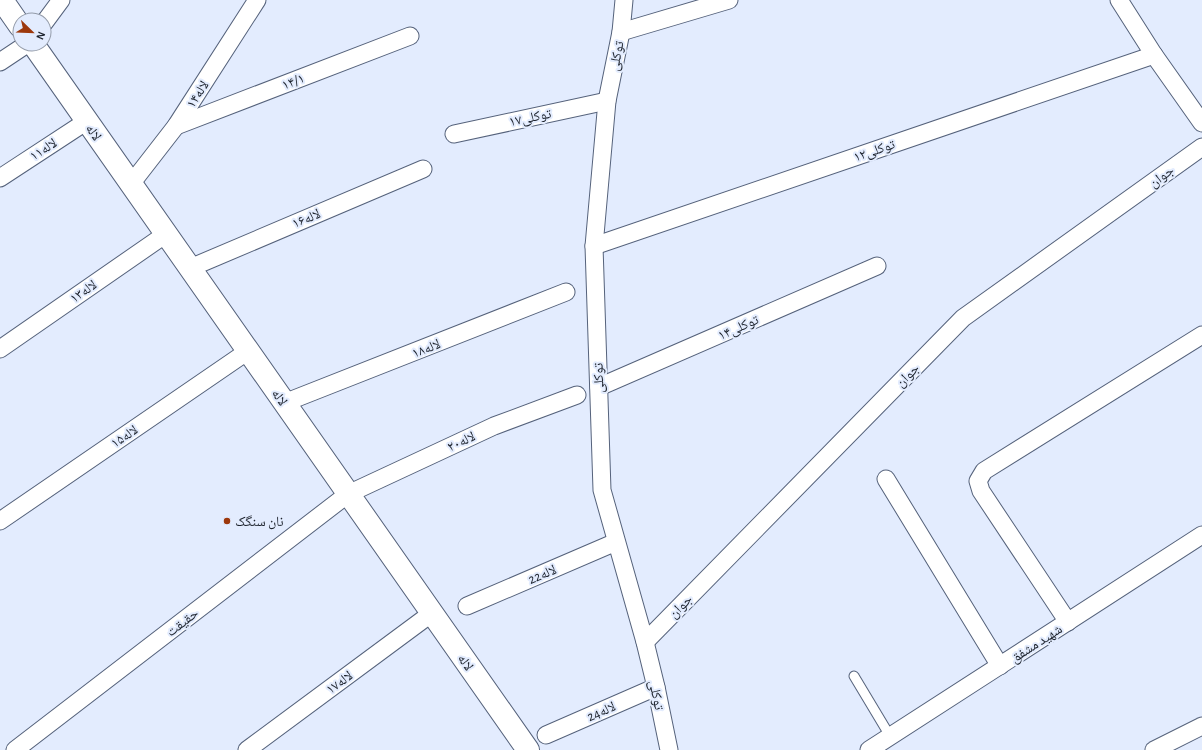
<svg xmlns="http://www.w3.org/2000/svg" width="1202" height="750" font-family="'Alegreya Sans','Noto Naskh Arabic',sans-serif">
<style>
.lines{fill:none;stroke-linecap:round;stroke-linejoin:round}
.service-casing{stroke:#55627b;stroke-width:11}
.minor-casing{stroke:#55627b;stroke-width:19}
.tertiary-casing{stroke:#55627b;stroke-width:24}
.service{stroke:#fff;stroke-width:9}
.minor{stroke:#fff;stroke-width:17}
.tertiary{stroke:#fff;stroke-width:22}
.poi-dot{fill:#9d380c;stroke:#e3ecfe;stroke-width:1.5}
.labels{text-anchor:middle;stroke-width:4;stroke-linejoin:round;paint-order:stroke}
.street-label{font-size:14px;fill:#1d232d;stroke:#e3ecfe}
.poi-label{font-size:14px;fill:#1d232d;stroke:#e3ecfe;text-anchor:start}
</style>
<rect width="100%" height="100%" fill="#e3ecfe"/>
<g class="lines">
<g class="service-casing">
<path id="service" d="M854,676l36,60"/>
</g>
<g class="minor-casing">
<g id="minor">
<path d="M624,0l-3,32 -14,69 -13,145 8,244 43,152 11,45 13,63"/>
<path d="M1119,0l35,55 48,68"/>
<path d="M44,23l17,-23"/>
<path d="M621,32l108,-32"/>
<path d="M0,62l27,-18"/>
<path d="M176,126l234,-90"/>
<path d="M454,134l153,-33"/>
<path d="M0,178l87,-57"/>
<path d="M131,184l45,-58 81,-126"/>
<path d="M594,246l560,-191"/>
<path d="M190,268l233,-99"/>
<path d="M0,349l166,-115"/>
<path d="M599,387l278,-121"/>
<path d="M284,403l282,-111"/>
<path d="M886,479l114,187"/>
<path d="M0,521l248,-170"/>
<path d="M467,606l149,-64"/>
<path d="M1068,622l-87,-131 -3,-10 6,-10 218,-136"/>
<path d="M645,642l318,-324 239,-171"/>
<path d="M546,735l110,-48"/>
<path d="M15,750l333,-256 146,-68 83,-31"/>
<path d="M247,750l185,-137"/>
<path d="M869,750l333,-215"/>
<path d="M1154,750l48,-24"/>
</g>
</g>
<g class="tertiary-casing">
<g id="tertiary">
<path d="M2,0l18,26"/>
<path d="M33,44l495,706"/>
</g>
</g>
<use href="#service" class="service"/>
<use href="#minor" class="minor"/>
<use href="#tertiary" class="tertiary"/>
</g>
<circle class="poi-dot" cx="227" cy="521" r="4"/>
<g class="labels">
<g class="street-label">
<text transform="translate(616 56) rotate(-79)" y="5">توکلی</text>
<text transform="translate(293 81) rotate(-21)" y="5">۱۴/۱</text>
<text transform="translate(197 94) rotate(-57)" y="5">لاله۱۴</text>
<text transform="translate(530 117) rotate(-12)" y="5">توکلی۱۷</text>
<text transform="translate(94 132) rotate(55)" y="5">لاله</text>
<text transform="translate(43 149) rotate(-33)" y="5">لاله۱۱</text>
<text transform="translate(874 150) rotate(-19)" y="5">توکلی۱۲</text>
<text transform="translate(1161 176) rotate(-36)" y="5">جوان</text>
<text transform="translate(306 218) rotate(-23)" y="5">لاله۱۶</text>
<text transform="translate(83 291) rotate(-35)" y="5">لاله۱۳</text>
<text transform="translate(738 327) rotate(-24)" y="5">توکلی۱۴</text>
<text transform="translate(426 348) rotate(-22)" y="5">لاله۱۸</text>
<text transform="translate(907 375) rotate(-45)" y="5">جوان</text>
<text transform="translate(598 378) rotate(-92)" y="5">توکلی</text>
<text transform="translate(280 397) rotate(55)" y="5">لاله</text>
<text transform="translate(124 436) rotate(-34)" y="5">لاله۱۵</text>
<text transform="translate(461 441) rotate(-25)" y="5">لاله۲۰</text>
<text transform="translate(542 574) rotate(-23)" y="5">22لاله</text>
<text transform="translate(680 606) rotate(-45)" y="5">جوان</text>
<text transform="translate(182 622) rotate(-38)" y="5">حقیقت</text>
<text transform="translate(1036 643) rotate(-33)" y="5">شهید مشفق</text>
<text transform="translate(466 662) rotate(55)" y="5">لاله</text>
<text transform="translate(339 682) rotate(-36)" y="5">لاله۱۷</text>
<text transform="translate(657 695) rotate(78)" y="5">توکلی</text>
<text transform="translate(601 711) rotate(-24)" y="5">24لاله</text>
</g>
<g class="poi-label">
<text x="235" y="526">نان سنگک</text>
</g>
</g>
<g transform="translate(32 32) rotate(113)"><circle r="19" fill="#e3ecfe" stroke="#949caa"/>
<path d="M0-3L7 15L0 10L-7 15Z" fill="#9d380c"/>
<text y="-6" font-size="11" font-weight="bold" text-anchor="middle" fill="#1d232d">N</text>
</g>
</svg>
